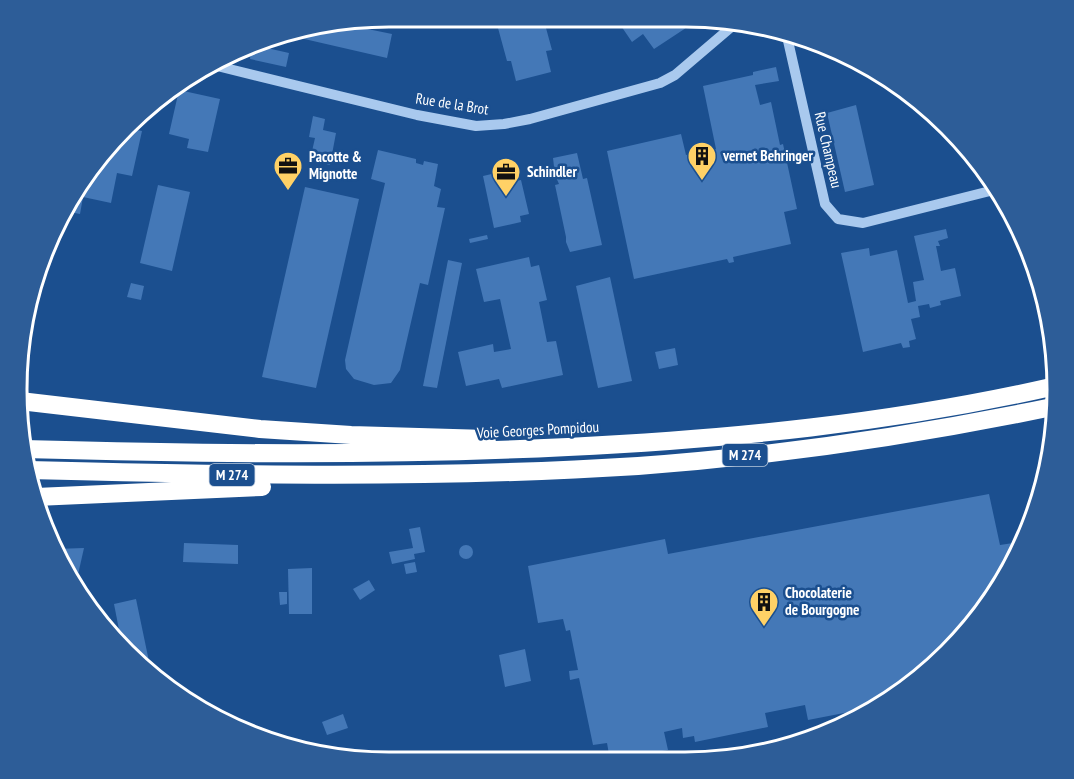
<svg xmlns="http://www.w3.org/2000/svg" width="1074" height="779" font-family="'PT Sans Narrow',sans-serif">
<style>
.building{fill:#4478b7}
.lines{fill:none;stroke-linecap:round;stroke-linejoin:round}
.minor{stroke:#a9c9ee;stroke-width:10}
.highway{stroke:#fff;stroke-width:18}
.labels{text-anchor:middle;stroke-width:5;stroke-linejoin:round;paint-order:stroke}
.shield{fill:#1b4f8f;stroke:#bbcadd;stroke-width:1.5}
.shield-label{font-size:14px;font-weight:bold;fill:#fff}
.street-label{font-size:15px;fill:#fff;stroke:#1b4f8f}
.poi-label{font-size:15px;font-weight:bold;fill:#fff;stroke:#1b4f8f;text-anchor:start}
.rim{fill:none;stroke:#fff;stroke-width:3}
</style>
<rect width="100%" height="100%" fill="#1b4f8f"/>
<g class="building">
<path d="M495,17h48l9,33 -6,1 5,21 -35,9 -5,-20h-4z"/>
<path d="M615,17h70l7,7 -38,25 -11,-15 -11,8z"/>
<path d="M354,21l-1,5 39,8 -5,24 -87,-20 2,-10z"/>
<path d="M258,46l31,7 -3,14 -36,-8 1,-7 6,1z"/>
<path d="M776,67l3,14 -24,4 5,20 11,-3 9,43 3,-1 14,65 -13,3 7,32 -58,13 1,5 -5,1 -2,-4 -93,20 -27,-128 74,-17 5,21 30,-6 -13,-63 50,-11v-3z"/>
<path d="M179,90l41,9 -12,53 -21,-4 2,-9 -20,-5z"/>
<path d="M856,105l18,80 -29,7 -18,-79z"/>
<path d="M313,116l12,3 -2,11 13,3 -6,32 -20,-5 5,-22 -6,-1z"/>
<path d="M127,128l15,3 -10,45 -15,-3 -6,30 -28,-6 -3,17 -16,-3 45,-67z"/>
<path d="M378,150l38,9v4l7,2 1,-4 14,3 -4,22 7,3 -4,18 8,1 -17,77 -8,-2 -20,87 -9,13 -17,2 -20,-6 -8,-10 -1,-9 40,-177 -14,-4z"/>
<path d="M577,153l6,26 4,-1 15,67 -32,7 -4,-10v-5l-11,-52 4,-1 -4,-9 -2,-17z"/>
<path d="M509,170l6,11 6,-1 8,34 -9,2 1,6 -27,6 -11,-52z"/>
<path d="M158,185l32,7 -18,79 -32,-8z"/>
<path d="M305,187l54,12 -43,189 -54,-11z"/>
<path d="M946,229l2,9 -10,3 2,5h-4l5,25 14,-3 6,28 -21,5 1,4 -11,3 -1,-4 -11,2 2,11 -9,2 5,20 -7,2 1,6 -7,1 -2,-5 -38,9 -22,-99 28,-5 1,8 27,-6 11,53 8,-2 -3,-19 11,-2 -10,-44z"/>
<path d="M487,235l1,4 -18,4 -1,-4z"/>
<path d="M529,257l2,10 8,-2 8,35 -8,2 8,40 9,-1 7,34 -61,13 -3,-9 -33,7 -8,-34 35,-8 1,8 17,-3 -11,-50 -16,3 -8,-33z"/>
<path d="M448,260l14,3 -25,125 -14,-2z"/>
<path d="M610,277l22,104 -34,7 -22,-102z"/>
<path d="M131,283l13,3 -3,14 -14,-3z"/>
<path d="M675,348l3,17 -19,4 -4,-17z"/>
<path d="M989,494l11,51 19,-3 -11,34 -96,109 -27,5 1,10 -11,7 -67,13 -3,-15 -40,8 3,14 -73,15 -1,-6 -11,2 -1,-10 -18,4 4,18 -58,10 -3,-17 -14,2 -14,-67 -9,2 -1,-9 9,-1 -8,-40 -4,1 -3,-12 -25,4 -10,-57 137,-27 3,15z"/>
<path d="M420,527l5,25 -11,2 1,5 -23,5 -3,-12 24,-4 -4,-19z"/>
<path d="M184,543l54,2v19l-55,-2z"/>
<circle cx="466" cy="552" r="7"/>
<path d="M84,548l-7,31 -6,-1 -16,-29z"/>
<path d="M415,562l2,10 -11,2 -2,-10z"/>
<path d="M312,568v46h-23l-1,-45z"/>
<path d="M369,580l6,10 -15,10 -7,-11z"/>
<path d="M279,592h8v12l-7,1z"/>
<path d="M136,599l15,72 -2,1 -27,-27 -8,-41z"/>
<path d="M525,649l6,32 -26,6 -6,-32z"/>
<path d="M343,714l5,14 -21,7 -5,-13z"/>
<path d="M779,745l1,2 -46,12h-11z"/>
</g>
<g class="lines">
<g class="minor">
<path d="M786,32l39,172 13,15 25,4 131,-33"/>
<path d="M213,65l204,50 59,11 28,-2 26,-5 130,-36 15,-8 61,-52"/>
</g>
<g class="highway">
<path d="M20,401l240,28 91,6 136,4"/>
<path d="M23,449c182,5 363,7 545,-2 162,-8 324,-24 483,-60"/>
<path d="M28,470c204,5 407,9 610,-4 138,-10 279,-31 414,-59"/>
<path d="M36,497l226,-10"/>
</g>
</g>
<defs>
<g id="building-pin" transform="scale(1.5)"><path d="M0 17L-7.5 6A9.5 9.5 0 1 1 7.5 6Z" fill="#ffd166" stroke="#1b4f8f"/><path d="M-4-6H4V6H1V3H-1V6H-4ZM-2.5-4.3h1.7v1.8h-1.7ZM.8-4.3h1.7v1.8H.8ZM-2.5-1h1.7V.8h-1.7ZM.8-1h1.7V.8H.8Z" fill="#111"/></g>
<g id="office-pin" transform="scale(1.5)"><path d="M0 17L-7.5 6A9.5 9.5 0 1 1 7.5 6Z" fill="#ffd166" stroke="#1b4f8f"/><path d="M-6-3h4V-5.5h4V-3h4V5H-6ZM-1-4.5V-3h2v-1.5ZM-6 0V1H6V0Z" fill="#111"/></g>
</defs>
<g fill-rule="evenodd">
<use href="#building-pin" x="702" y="156"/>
<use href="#office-pin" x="288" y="166"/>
<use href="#office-pin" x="506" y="172"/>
<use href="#building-pin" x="764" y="602"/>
</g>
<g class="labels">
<g class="shield">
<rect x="722.5" y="444" width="45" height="22" rx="4.5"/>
<rect x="209.5" y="464" width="45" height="22" rx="4.5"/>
</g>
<g class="shield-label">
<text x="745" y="460">M 274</text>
<text x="232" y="480">M 274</text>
</g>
<g class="street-label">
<text transform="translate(452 104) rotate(9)" y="5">Rue de la Brot</text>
<text transform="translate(828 150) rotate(77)" y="5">Rue Champeau</text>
<text transform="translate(538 430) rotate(-3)" y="5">Voie Georges Pompidou</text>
</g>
<g class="poi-label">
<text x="723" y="161">vernet Behringer</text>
<text x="309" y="162">Pacotte &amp;<tspan x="309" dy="17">Mignotte</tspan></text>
<text x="527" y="177">Schindler</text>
<text x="785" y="598">Chocolaterie<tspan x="785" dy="17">de Bourgogne</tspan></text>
</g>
</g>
<path d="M0 0H1074V779H0ZM389 27H685A362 362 0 0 1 1047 389V390A362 362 0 0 1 685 752H389A362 362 0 0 1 27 390V389A362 362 0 0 1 389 27Z" fill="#2d5d98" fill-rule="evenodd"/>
<path class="rim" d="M389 27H685A362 362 0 0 1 1047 389V390A362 362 0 0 1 685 752H389A362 362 0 0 1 27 390V389A362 362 0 0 1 389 27Z"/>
</svg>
